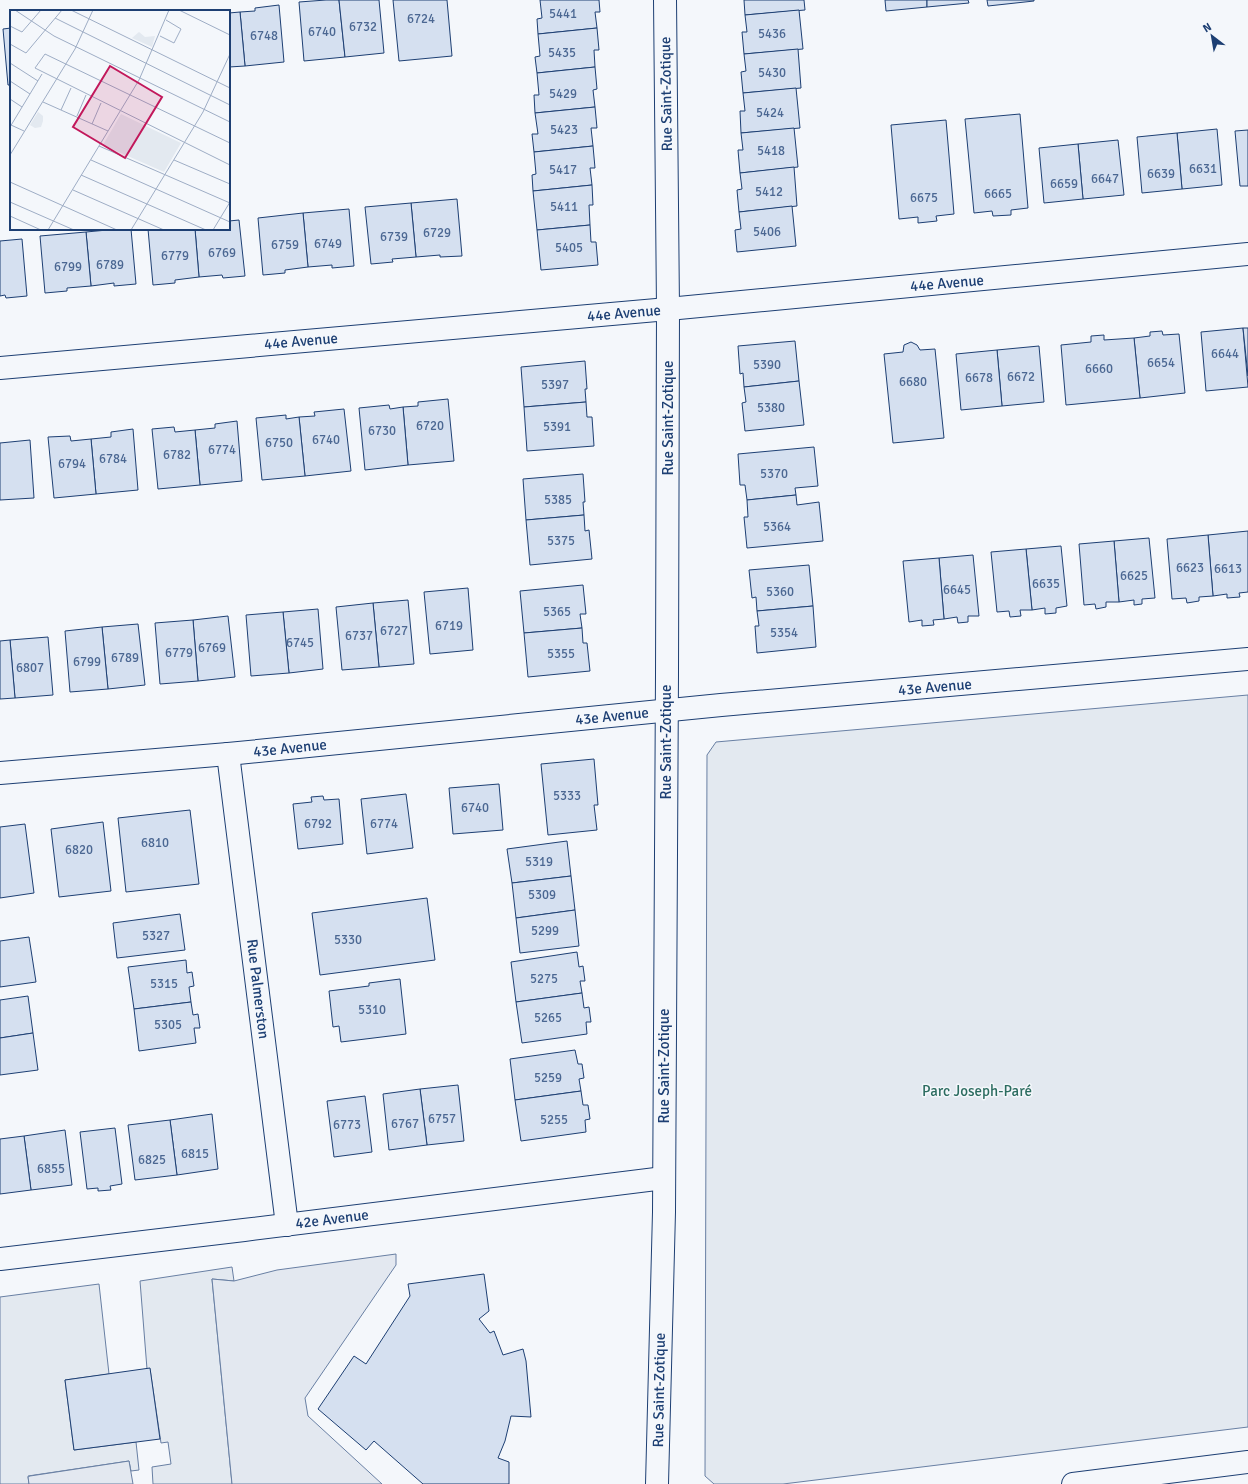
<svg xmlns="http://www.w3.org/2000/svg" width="1248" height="1484" font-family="Signika,sans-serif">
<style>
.green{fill:#e3e9f0;stroke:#687fa3}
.parking{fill:#e3e8f0;stroke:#687fa3}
.building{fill:#d5e0f0;stroke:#1d3f73}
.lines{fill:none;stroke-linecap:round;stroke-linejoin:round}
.minor-casing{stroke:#1d3f73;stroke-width:24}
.minor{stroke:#f4f7fb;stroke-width:22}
.labels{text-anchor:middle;stroke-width:3;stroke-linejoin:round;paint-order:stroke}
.number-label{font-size:13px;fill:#4b6792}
.street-label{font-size:15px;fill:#1d3f73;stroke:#f4f7fb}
.park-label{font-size:15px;fill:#2c6c60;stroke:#f4f7fb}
.inset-road{fill:none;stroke:#9eadc5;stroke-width:1}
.view{fill:#c2185b;fill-opacity:0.15;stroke:#c2185b;stroke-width:2}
.inset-edge{fill:none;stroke:#1d3f73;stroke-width:2}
</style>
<rect width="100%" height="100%" fill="#f4f7fb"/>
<g class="green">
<path d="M1248,695v732l-465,57h-69l-9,-8 2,-721 9,-13z"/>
<path d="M232,1267l2,14 -22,-2 20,205h-79l-1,-17 19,-3 -3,-22 -7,1 -11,-74h-3l-7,-88z"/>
<path d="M99,1284l10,90 -44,6 9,70 62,-8 3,28 -8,1 -2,-10 -101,15 1,8h-29v-187z"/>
</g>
<g class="parking">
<path d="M396,1254v11l-91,133 3,18 74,68h-150l-20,-205 22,2 43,-11z"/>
<path d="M129,1461l4,23h-104l-1,-7 2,-1z"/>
</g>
<g class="building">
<path d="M326,0h13l6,57 -41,4 -5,-59z"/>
<path d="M339,0h40l5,53 -39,4z"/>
<path d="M393,0h54l5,56 -53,5z"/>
<path d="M540,0h59l1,12h-5l2,16 -59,6 -1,-15 5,-1z"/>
<path d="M744,0h60l1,10 -60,5z"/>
<path d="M885,0h42v7l-41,4z"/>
<path d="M927,0h41l1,3 -42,4z"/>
<path d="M987,0h47v1l-46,5z"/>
<path d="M279,5l5,57 -39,4 -5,-54 15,-1v-3z"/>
<path d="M799,10l4,39 -59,5 -2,-22h5l-2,-17z"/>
<path d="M240,12l5,54 -16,1v-54z"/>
<path d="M11,28v57h-3l-5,-56z"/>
<path d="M597,28l2,22h-5l1,17 -58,6 -2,-16 5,-1 -2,-22z"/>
<path d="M798,49l3,39 -58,5 -2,-21 5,-1 -2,-17z"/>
<path d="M595,67l2,22 -4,1 2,17 -60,6 -1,-18h5l-2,-22z"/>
<path d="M796,88l4,40 -59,5 -1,-22h5l-2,-18z"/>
<path d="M595,107l2,21h-6l2,18 -59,6 -2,-18h6l-3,-21z"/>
<path d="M1020,114l8,94 -17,2v5l-18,1 -1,-5 -18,2 -9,-94z"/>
<path d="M946,120l8,94 -18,2 1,5 -19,2v-6l-19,2 -8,-94z"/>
<path d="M794,128l4,39 -58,6 -2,-23h5l-2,-17z"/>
<path d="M1217,129l5,56 -40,4 -5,-56z"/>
<path d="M1248,130v56h-8l-5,-55z"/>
<path d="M1177,133l5,56 -40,4 -5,-56z"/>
<path d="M1118,140l6,55 -41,4 -5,-55z"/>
<path d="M1078,144l5,55 -39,4 -5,-55z"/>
<path d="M593,146l2,22h-5l2,17 -59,6 -1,-16 4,-1 -2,-22z"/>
<path d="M794,167l3,39 -58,6 -2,-22 5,-1 -2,-16z"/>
<path d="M592,185l1,20h-4l1,20 -53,5 -4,-39z"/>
<path d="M457,199l5,57 -22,1v-2l-24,2 -5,-54z"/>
<path d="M411,203l5,54 -24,2 1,3 -22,2 -6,-57z"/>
<path d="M792,206l4,40 -59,6 -2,-22 6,-1 -2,-17z"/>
<path d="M349,209l5,57 -22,2v-3l-24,2 -5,-54z"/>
<path d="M303,213l5,54 -23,3v3l-22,2 -5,-57z"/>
<path d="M239,220l6,56 -22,2 -1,-3 -23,2 -4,-48h34v-8z"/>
<path d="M590,225l1,17h5l2,23 -57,5 -4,-40z"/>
<path d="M118,229h13l5,55 -22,2v-3l-23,3 -5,-54z"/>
<path d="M148,229h47l4,48 -24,3v3l-22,2z"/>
<path d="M86,232l5,54 -24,2v3l-22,2 -5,-57z"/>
<path d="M22,239l5,57 -21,2 -1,-3 -5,1v-55z"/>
<path d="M1243,328l5,59 -42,4 -5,-59z"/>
<path d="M1243,328h5v48z"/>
<path d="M1162,331l1,4 16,-1 6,59 -45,5 -6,-60 16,-2v-4z"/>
<path d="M1104,335v5l30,-2 6,60 -74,7 -5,-60 30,-3v-6z"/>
<path d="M795,341l4,40 -55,6 -1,-14 -3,1 -2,-28z"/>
<path d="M911,342l6,3 3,5 15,-1 9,89 -51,5 -9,-89 19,-2 1,-7z"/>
<path d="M1039,346l5,56 -42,4 -5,-56z"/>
<path d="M997,350l5,56 -41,4 -5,-56z"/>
<path d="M585,361l2,28h-2l1,13 -62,5 -3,-40z"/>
<path d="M799,381l5,44 -59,6 -3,-28 4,-1 -2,-15z"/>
<path d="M448,399l6,62 -46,4 -5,-58 15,-1v-4z"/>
<path d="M586,402l1,15h5l2,29 -67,5 -3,-44z"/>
<path d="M389,405l1,4 13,-2 5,58 -43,5 -6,-62z"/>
<path d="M344,409l7,62 -46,5 -6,-59 16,-1 -1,-4z"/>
<path d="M286,415v4l13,-2 6,59 -43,4 -6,-62z"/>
<path d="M237,421l5,60 -42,4 -5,-55 20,-2v-4z"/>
<path d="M174,427l1,5 20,-2 5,55 -42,4 -6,-60z"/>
<path d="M133,429l5,61 -42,4 -5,-55 20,-2v-5z"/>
<path d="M70,436l1,5 20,-2 5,55 -42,4 -6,-61z"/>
<path d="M30,440l4,58 -34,2v-57z"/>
<path d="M814,447l4,39 -23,2 1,7 -49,5 -2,-15h-5l-2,-31z"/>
<path d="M583,474l2,28h-2l1,13 -58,5 -3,-41z"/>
<path d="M796,495l1,10 22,-3 4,39 -76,7 -3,-31h4l-1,-17z"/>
<path d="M584,515l1,16 4,-1 3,29 -62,6 -4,-45z"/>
<path d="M1248,531v61l-9,1 1,4 -13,1v-4l-14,2 -5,-61z"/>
<path d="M1208,535l5,61 -14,1v4l-12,2 -1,-5 -14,1 -5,-60z"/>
<path d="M1149,538l6,60 -13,1v5l-8,1v-5l-15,2 -5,-61z"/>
<path d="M1114,541l5,61h-13v5l-10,2 -1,-5 -11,1 -5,-61z"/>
<path d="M1061,546l6,60 -11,2v5l-11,1v-6l-13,2 -6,-61z"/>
<path d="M1026,549l6,61h-12l1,6 -11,1 -1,-6 -12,1 -6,-60z"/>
<path d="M973,555l6,61h-11v6l-10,1 -1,-6 -13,2 -5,-61z"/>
<path d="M939,558l5,61 -11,1 1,5 -12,1v-6l-13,2 -6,-61z"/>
<path d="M809,565l4,41 -56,5 -1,-14 -4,1 -3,-28z"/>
<path d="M583,585l3,29h-6l2,14 -58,5 -4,-42z"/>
<path d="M468,588l5,62 -43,4 -6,-62z"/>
<path d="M408,600l6,64 -35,3 -6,-64z"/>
<path d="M373,603l6,64 -37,3 -6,-63z"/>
<path d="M813,606l3,41 -59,6 -2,-27h4l-2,-15z"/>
<path d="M318,609l5,60 -34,4 -6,-61z"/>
<path d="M283,612l6,61 -38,3 -5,-61z"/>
<path d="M228,616l7,61 -37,4 -5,-61z"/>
<path d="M193,620l5,61 -38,3 -5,-61z"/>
<path d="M138,624l7,61 -37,4 -6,-62z"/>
<path d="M102,627l6,62 -38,3 -5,-61z"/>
<path d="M582,628l1,15h4l3,28 -62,6 -4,-44z"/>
<path d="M48,637l5,58 -38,3 -5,-58z"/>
<path d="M10,640l5,58 -15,1v-58z"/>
<path d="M594,759l4,46h-4l3,25 -49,5 -7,-71z"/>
<path d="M499,784l4,46 -50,4 -4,-46z"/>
<path d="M406,794l7,54 -46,6 -6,-55z"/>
<path d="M323,796l1,4 15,-1 4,45 -45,5 -5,-45 19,-2 -1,-5z"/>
<path d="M190,810l9,74 -73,8 -8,-74z"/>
<path d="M103,822l8,69 -52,6 -8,-68z"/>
<path d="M25,824l9,69 -34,5v-71z"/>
<path d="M567,841l4,35 -59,7 -5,-34z"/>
<path d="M571,876l4,34 -59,8 -4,-35z"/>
<path d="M427,898l8,62 -115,15 -8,-62z"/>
<path d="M575,910l4,36 -59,7 -4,-35z"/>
<path d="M180,914l5,36 -68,8 -4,-35z"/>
<path d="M29,937l7,45 -36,5v-46z"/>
<path d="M577,952l2,15 4,-1 2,15h-5l2,12 -66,9 -5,-40z"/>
<path d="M186,960l1,13 5,-1 2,14 -5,1 2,15 -57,7 -6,-42z"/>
<path d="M400,979l6,55 -65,8 -2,-16 -6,1 -4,-36 40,-5v-3z"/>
<path d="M582,993l2,15 5,-1 2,15h-5l1,12 -65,9 -6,-41z"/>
<path d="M28,996l5,37 -33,5v-38z"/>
<path d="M191,1002l2,13 5,-1 2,14h-6l2,15 -57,8 -5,-42z"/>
<path d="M33,1033l5,37 -38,5v-37z"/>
<path d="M575,1050l3,14h4l2,14 -5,1 2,12 -66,9 -5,-41z"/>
<path d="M458,1085l6,56 -37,4 -7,-56z"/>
<path d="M420,1089l7,56 -38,5 -6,-56z"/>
<path d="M581,1091l2,14h5l2,14 -5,1 1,12 -65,9 -6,-41z"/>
<path d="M365,1096l7,56 -38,5 -7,-56z"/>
<path d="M212,1114l6,55 -41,6 -7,-55z"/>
<path d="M170,1120l7,55 -42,5 -7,-55z"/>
<path d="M115,1128l7,56 -12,2 1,4 -13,1v-3l-11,1 -7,-57z"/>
<path d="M65,1130l7,55 -41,5 -7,-54z"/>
<path d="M24,1136l7,54 -31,4v-55z"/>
<path d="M484,1274l5,37 -10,8 11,14 4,-2 9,24 20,-6 3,12 5,56 -20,-1 -6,25 -7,17 11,4v22h-86l-49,-43 -8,9 -48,-41 36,-53 12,8 44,-68 -2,-12z"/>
<path d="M150,1368l10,71 -86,11 -9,-70z"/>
</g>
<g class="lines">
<g class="minor-casing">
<g id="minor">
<path d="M0,368l668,-59 580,-55"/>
<path d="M228,754l59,471"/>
<path d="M0,773l228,-19 493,-49 527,-46"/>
<path d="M0,1259l244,-29 420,-52"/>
<path d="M657,1484l7,-272 3,-537 1,-366 -3,-309"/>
<path d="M1073,1484l175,-22"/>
</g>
</g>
<use href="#minor" class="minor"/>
</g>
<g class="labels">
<g class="number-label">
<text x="563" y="18">5441</text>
<text x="421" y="23">6724</text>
<text x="363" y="31">6732</text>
<text x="322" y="36">6740</text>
<text x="772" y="38">5436</text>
<text x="264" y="40">6748</text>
<text x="562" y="57">5435</text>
<text x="772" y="77">5430</text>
<text x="563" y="98">5429</text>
<text x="770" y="117">5424</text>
<text x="564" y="134">5423</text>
<text x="771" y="155">5418</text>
<text x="1203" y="173">6631</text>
<text x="563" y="174">5417</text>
<text x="1161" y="178">6639</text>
<text x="1105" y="183">6647</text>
<text x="1064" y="188">6659</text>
<text x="769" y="196">5412</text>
<text x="998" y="198">6665</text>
<text x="924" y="202">6675</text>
<text x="564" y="211">5411</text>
<text x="767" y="236">5406</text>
<text x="437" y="237">6729</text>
<text x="394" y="241">6739</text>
<text x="328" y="248">6749</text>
<text x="285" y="249">6759</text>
<text x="569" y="252">5405</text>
<text x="222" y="257">6769</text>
<text x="175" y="260">6779</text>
<text x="110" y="269">6789</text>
<text x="68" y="271">6799</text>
<text x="1225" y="358">6644</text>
<text x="1161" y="367">6654</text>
<text x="767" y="369">5390</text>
<text x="1099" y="373">6660</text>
<text x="1021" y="381">6672</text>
<text x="979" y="382">6678</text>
<text x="913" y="386">6680</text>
<text x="555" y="389">5397</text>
<text x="771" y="412">5380</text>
<text x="430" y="430">6720</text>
<text x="557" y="431">5391</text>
<text x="382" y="435">6730</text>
<text x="326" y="444">6740</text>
<text x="279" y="447">6750</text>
<text x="222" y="454">6774</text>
<text x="177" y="459">6782</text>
<text x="113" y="463">6784</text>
<text x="72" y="468">6794</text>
<text x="774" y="478">5370</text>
<text x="558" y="504">5385</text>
<text x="777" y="531">5364</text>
<text x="561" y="545">5375</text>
<text x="1190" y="572">6623</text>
<text x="1228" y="573">6613</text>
<text x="1134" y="580">6625</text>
<text x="1046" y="588">6635</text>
<text x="957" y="594">6645</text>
<text x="780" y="596">5360</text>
<text x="557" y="616">5365</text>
<text x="449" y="630">6719</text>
<text x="394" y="635">6727</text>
<text x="784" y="637">5354</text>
<text x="359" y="640">6737</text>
<text x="300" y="647">6745</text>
<text x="212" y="652">6769</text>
<text x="179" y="657">6779</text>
<text x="561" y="658">5355</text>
<text x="125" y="662">6789</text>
<text x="87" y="666">6799</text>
<text x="30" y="672">6807</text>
<text x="567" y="800">5333</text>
<text x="475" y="812">6740</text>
<text x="318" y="828">6792</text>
<text x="384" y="828">6774</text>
<text x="155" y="847">6810</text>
<text x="79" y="854">6820</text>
<text x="539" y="866">5319</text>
<text x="542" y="899">5309</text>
<text x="545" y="935">5299</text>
<text x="156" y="940">5327</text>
<text x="348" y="944">5330</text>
<text x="544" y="983">5275</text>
<text x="164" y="988">5315</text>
<text x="372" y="1014">5310</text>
<text x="548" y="1022">5265</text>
<text x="168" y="1029">5305</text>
<text x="548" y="1082">5259</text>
<text x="442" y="1123">6757</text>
<text x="554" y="1124">5255</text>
<text x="405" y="1128">6767</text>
<text x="347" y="1129">6773</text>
<text x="195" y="1158">6815</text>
<text x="152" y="1164">6825</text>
<text x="51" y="1173">6855</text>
</g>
<g class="street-label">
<text transform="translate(666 94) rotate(-91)" y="5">Rue Saint-Zotique</text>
<text transform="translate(947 283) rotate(-5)" y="5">44e Avenue</text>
<text transform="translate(624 313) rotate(-5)" y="5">44e Avenue</text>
<text transform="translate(301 341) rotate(-5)" y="5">44e Avenue</text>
<text transform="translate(668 418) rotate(-90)" y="5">Rue Saint-Zotique</text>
<text transform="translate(935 687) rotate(-5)" y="5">43e Avenue</text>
<text transform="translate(612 716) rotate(-6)" y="5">43e Avenue</text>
<text transform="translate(666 742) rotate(-90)" y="5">Rue Saint-Zotique</text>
<text transform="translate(290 748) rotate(-6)" y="5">43e Avenue</text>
<text transform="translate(258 989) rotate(83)" y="5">Rue Palmerston</text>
<text transform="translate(664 1066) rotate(-90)" y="5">Rue Saint-Zotique</text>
<text transform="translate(332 1219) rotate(-7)" y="5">42e Avenue</text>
<text transform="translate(659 1390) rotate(-89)" y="5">Rue Saint-Zotique</text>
</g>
<g class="park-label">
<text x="977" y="1096">Parc Joseph-Paré</text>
</g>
</g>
<g transform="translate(10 10)">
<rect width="220" height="220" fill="#f4f7fb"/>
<path d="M129,22l6,5 10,-1 -3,11 -20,-9zM28,102l5,4v5l-2,6 -6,1 -5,-3zM111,104l60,29 -17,29 -61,-27z" fill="#e3e9f0"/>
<path class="inset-road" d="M5,0l39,26 176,86M61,0l159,78M169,0l51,25M45,8l175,87M0,16l12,6 19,-22M150,26l14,7 7,-14 -15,-9M0,34l16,9 36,-43M0,53l28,18M0,71l20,13M0,89l12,8M33,92l65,29M51,100l10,-22M67,106l9,-21M82,114l9,-21M1,115l13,6M0,117l32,-53M220,133l-185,-89 -10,14 195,97M89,136l131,57M0,145l65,-106 18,-39M81,150l139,62M164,150l56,24M71,165l125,55M0,172l107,48M63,180l91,40M0,192l64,28M0,206l31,14M38,220l91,-150 30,-70M121,220l72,-118 27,-58M203,220l17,-28"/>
<path class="view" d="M100,56l52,31 -37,61 -52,-31z"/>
<rect width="220" height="220" class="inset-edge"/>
</g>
<g transform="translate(1212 36) rotate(329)" stroke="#f4f7fb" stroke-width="3" paint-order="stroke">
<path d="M0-3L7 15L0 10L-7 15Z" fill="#1d3f73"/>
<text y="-6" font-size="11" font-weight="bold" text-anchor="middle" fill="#1d3f73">N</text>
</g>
</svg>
